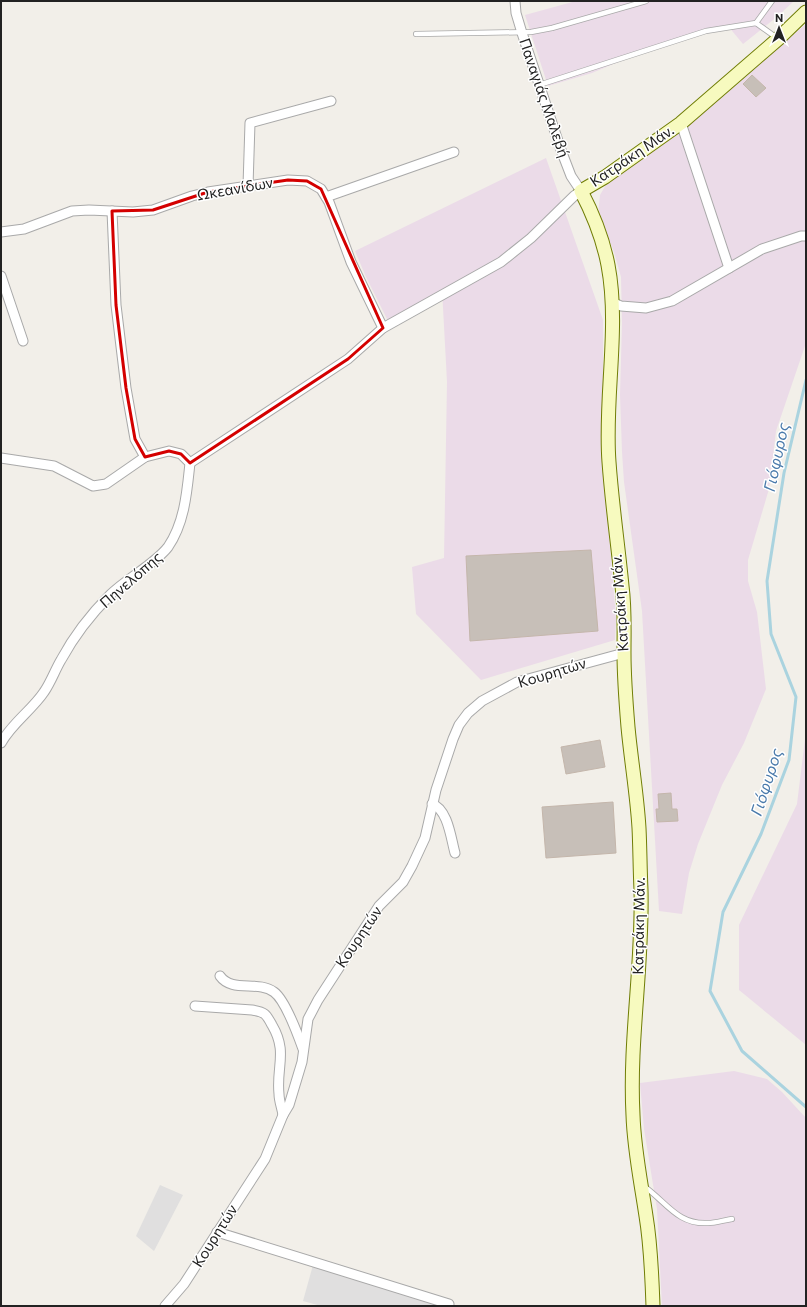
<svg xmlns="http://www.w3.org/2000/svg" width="807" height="1307" font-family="Commissioner,sans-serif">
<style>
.residential{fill:#e0dfdf}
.industrial{fill:#ebdbe8}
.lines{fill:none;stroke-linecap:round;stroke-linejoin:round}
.stream{stroke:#aad3df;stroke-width:3}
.building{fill:#c7bfb8;stroke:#c4b6ab}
.lane-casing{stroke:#a9a9a9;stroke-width:6}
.street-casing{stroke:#a9a9a9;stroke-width:11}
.secondary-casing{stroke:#707d05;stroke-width:15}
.lane{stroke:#fff;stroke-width:4.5}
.street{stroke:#fff;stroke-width:9}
.secondary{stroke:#f7fabf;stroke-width:13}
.marked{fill:none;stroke:#d40000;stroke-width:3;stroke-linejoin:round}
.labels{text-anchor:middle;stroke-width:3;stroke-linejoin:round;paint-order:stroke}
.street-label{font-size:15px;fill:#222;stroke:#fff}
.water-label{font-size:16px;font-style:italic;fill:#4a7aab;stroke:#fff}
</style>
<rect width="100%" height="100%" fill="#f2efe9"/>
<g class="residential">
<path d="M160,1185l23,10 -29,56 -18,-15z"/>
<path d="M313,1265l131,41h-123l-18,-5z"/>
</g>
<g class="industrial">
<path d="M576,1h218l-16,15 -35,28 -15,-18 -91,28 -45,19 -44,13 -23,-71z"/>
<path d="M806,24v319l-30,88 -7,58 -21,71v21l9,31 9,77 -22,54 -22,42 -24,59 -9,29 -7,41 -23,-3 -17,-300 -18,-129 -2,-30 -2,-57 2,-72 -1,-46 -7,-25 -16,-38 2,-19 7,-12 64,-44z"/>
<path d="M546,158l57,162v139l13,160 -1,21 -134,40 -65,-66 -4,-47 32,-9 3,-176 -5,-93 -54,32 -22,-44 -11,-26z"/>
<path d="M806,731v314l-67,-55v-65l58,-121z"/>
<path d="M734,1071l33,8 15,13 24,26v188h-144l-5,-97 -13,-80 -4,-46z"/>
</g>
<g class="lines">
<path class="stream" d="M806,380l-22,93 -17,108 4,53 25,63 -7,63 -28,74 -38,78 -13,79 32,60 64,56"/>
</g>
<g class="building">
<path d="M752,75l14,13 -10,9 -13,-13z"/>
<path d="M591,550l7,81 -128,10 -4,-85z"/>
<path d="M600,740l5,27 -39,7 -5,-27z"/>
<path d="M671,793l1,16h5l1,12 -21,1 -1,-13h3l-1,-15z"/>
<path d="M613,802l3,51 -70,5 -4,-51z"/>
</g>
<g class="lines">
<g class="lane-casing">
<g id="lane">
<path d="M756,23l16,-22"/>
<path d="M416,34l115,-2 21,-4 94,-27"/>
<path d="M539,85l167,-54 50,-8 21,15"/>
<path d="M645,1187c22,16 33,38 63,36 8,0 16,-3 24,-4"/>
</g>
</g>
<g class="street-casing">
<g id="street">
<path d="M681,123l48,145"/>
<path d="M248,186l2,-63 81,-22"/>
<path d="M326,197l128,-45"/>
<path d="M112,211l4,94 10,83 9,51 10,18"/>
<path d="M1,232l23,-3 48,-18 17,-1 44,2 20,-2 39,-14 16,-4 80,-12 19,1 14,8 8,13 22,60 32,66"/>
<path d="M1,276l22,65"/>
<path d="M612,302l9,4 25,2 26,-7 90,-52 39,-13h5"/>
<path d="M1,458l53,8 39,20 13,-2 39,-27 24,-6 12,3 9,9c-3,28 -5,59 -22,84 -14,18 -41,31 -58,48 -19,19 -36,41 -49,65 -6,10 -10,22 -17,32 -12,18 -32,31 -43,51"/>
<path d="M190,463l158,-104 35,-31 118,-66 30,-24 43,-42 7,-5 -10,-15 -10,-26 -39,-117 -6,-20 -1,-12"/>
<path d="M432,804c16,5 19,35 23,49"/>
<path d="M220,976c12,17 38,4 54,16 11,8 24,43 29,57"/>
<path d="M195,1006l57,4c13,2 14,4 20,15 16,27 4,42 7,69 0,7 3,14 4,21"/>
<path d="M217,1232l232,72"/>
<path d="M165,1306l19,-22 81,-125 18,-44 6,-10 13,-43 6,-43 10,-19 61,-94 24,-24 9,-16 13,-28 11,-48 17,-51 6,-14 9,-12 14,-12 35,-19 107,-29"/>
</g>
</g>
<g class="secondary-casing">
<path id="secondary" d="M653,1306c-1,-30 -2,-60 -7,-90 -5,-34 -12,-67 -13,-101 -4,-75 10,-150 8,-225 -1,-21 -1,-42 -2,-62 -2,-34 -8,-68 -11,-101 -2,-24 -4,-49 -4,-74 0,-22 1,-45 -2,-67 -4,-41 -10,-82 -13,-124 -5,-64 11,-134 -1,-197 -5,-26 -15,-51 -27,-74l24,-14 76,-54 97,-84 28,-27"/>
</g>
<use href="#lane" class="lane"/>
<use href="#street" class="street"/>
<use href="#secondary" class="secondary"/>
</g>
<path class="marked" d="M288,180l19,1 14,8 62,139 -35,31 -158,104 -9,-9 -12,-3 -24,6 -10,-18 -9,-51 -10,-83 -4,-94 41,-1 55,-18z"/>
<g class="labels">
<g class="street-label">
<text transform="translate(544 98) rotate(71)" y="5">Παναγιάς Μαλεβή</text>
<text transform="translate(632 156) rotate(-34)" y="5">Κατράκη Μάν.</text>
<text transform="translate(235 189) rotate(-10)" y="5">Ωκεανίδων</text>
<text transform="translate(131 580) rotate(-41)" y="5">Πηνελόπης</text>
<text transform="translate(620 603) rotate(-94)" y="5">Κατράκη Μάν.</text>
<text transform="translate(552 673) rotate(-17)" y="5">Κουρητών</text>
<text transform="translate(639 926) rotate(-89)" y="5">Κατράκη Μάν.</text>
<text transform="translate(359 937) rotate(-56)" y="5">Κουρητών</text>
<text transform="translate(215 1236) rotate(-58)" y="5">Κουρητών</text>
</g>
<g class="water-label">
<text transform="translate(776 457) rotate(-78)" y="6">Γιόφυρος</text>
<text transform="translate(766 782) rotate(-72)" y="6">Γιόφυρος</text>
</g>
</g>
<rect width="807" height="1307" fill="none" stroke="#222222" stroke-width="4"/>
<g transform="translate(779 28)" stroke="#ffffff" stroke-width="3" paint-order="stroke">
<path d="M0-3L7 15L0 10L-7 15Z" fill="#222222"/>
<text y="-6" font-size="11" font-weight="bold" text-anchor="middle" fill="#222222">N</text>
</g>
</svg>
